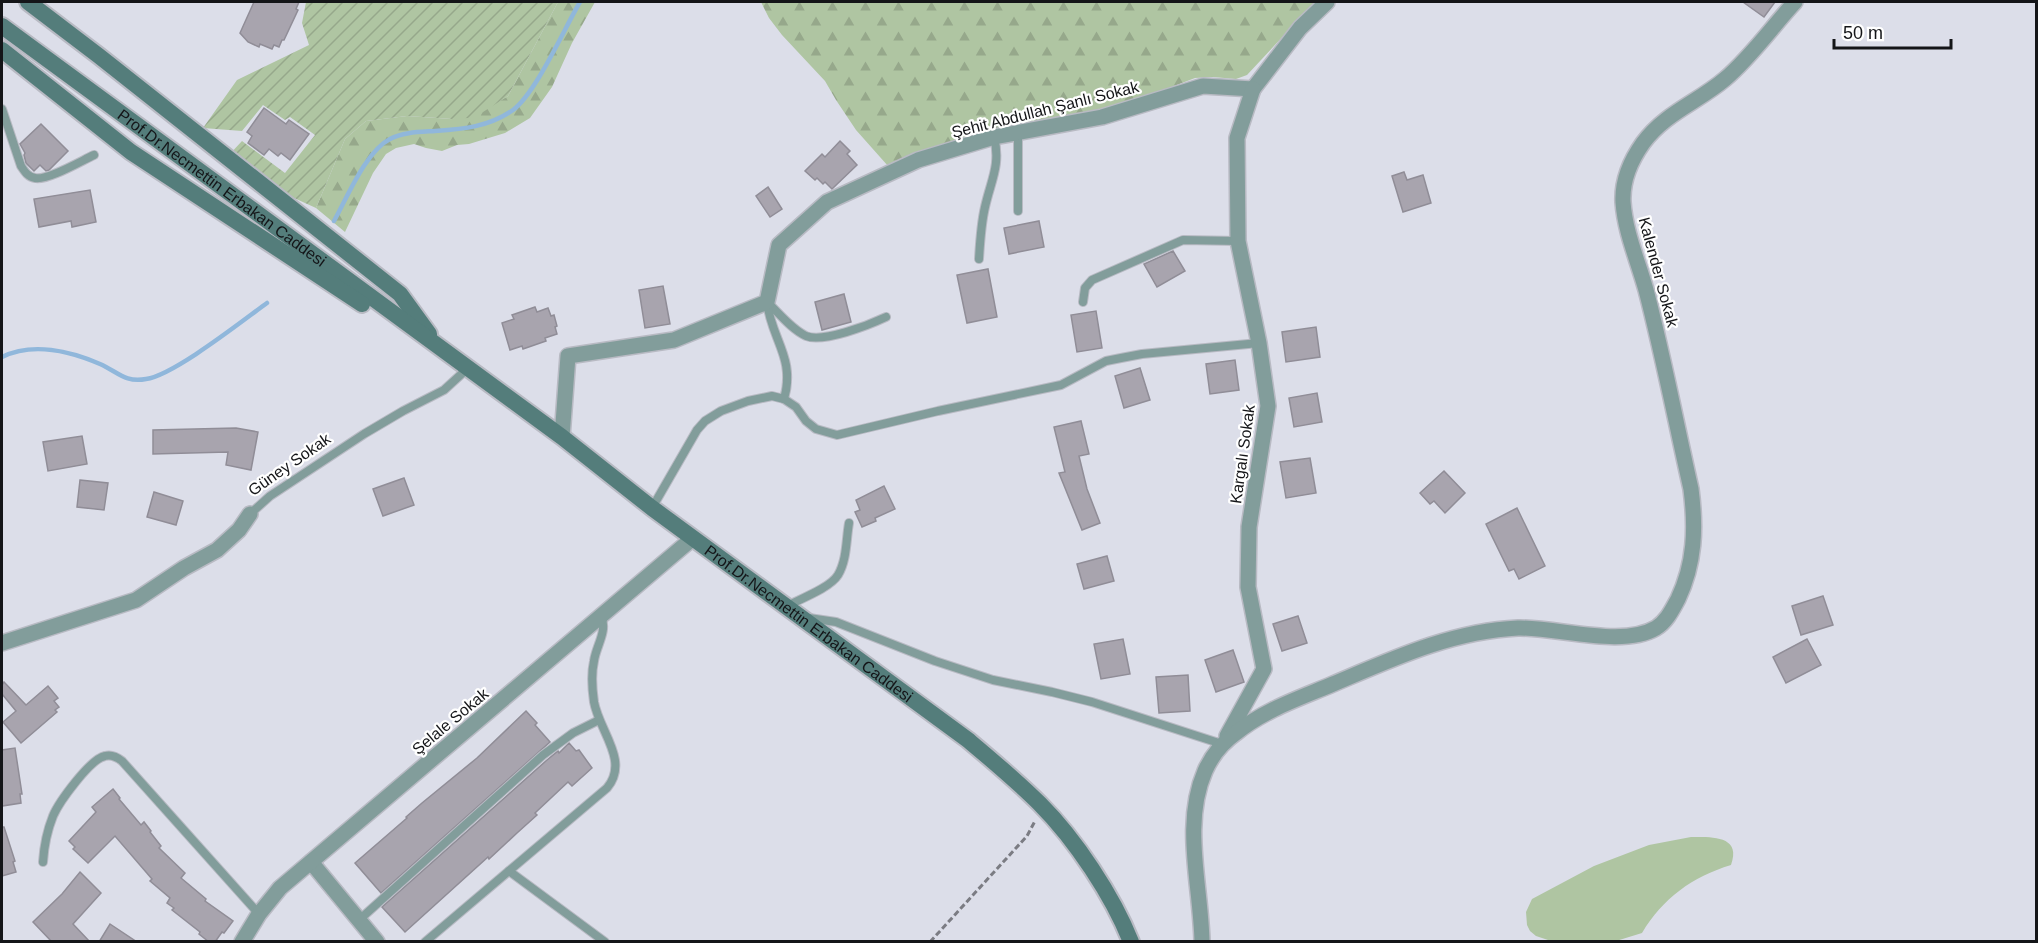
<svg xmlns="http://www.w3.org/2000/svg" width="2038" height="943" font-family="Helvetica,sans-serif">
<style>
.grass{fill:#afc5a2}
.forest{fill:url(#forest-firs)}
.garden{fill:url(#garden-furrows)}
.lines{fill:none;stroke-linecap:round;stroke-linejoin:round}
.stream{stroke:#90b7db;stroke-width:4.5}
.building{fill:#a8a4ae;stroke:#908d97;stroke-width:1.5}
.service-casing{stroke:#b8bac3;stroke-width:10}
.minor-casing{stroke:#b8bac3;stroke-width:18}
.secondary-casing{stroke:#b8bac3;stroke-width:20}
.path{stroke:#7b7c83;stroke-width:3;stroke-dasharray:6 3;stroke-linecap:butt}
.service{stroke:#829d9b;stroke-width:8}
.minor{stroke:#829d9b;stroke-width:15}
.secondary{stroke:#547d7b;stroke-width:16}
.labels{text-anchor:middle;stroke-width:4.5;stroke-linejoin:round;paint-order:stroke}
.street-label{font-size:16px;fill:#141518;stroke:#fff}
</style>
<defs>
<pattern id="forest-firs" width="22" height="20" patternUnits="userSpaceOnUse" patternTransform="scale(1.5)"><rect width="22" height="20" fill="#afc5a2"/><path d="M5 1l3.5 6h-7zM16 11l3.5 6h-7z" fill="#96a88b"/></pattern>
<pattern id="garden-furrows" width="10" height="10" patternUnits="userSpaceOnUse" patternTransform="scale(1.5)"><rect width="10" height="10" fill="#afc5a2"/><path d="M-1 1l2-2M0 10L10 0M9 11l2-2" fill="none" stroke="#96a88b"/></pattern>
</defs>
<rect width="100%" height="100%" fill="#dcdee9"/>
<path class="grass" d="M1691,837c20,0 51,-2 40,28 -39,12 -68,33 -89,68l-26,8h-65l-15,-5 -6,-5 -3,-6 -1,-13 6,-13 62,-33 55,-21z"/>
<g class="forest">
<path d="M558,2h37l-23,41 -20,44 -22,31 -25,15 -36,11 -12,1 -15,6 -16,-3 -12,-4 -18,4 -10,6 -13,19 -28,59 -29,-24 29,-69 21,-18 41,-5 45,3 44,-16 12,-7z"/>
<path d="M761,2h554l-68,73 -11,4 -23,-2 -18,1 -76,29 -137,26 -35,11 -59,22 -32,-36 -20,-30 -11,-19 -43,-46 -13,-17z"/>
</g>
<path class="garden" d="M306,2h252l-50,94 -25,16 -15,6 -16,1 -45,-3 -41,5 -21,18 -29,69 -44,-20 -44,-32 14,-15 43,32 30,-38 -25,-18 -5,3 -22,-15 -21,26 -39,-3 34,-48 72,-35 -7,-22z"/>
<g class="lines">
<g class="stream">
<path d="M334,221c13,-23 32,-70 56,-82 13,-7 30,-7 45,-8 28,-2 54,-4 78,-21 23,-17 51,-81 67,-108"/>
<path d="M2,357c30,-15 68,-6 98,7 18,8 25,19 46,15 28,-4 96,-58 121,-76"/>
</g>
</g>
<g class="building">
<path d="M254,2h45l-3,7 2,1 -14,30h-2l-3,7 -5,-2 -2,4 -12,-5 -1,3 -11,-5 -8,-9z"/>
<path d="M1743,2h32l-11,15z"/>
<path d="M264,108l22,16 3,-4 20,14 -19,26 -9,-7 -3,3 -9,-7 -5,6 -16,-12 4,-7 -5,-4z"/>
<path d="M41,124l27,27 -19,19 -3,1 -6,-6 -6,6 -8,-8 -2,-8 1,-2 -5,-9z"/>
<path d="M840,141l10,10 -3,3 10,11 -25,24 -7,-7 -2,2 -6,-6 -2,2 -10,-9 17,-17 3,3z"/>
<path d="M1404,172l3,8 16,-5 8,28 -28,9 -11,-36z"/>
<path d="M768,187l14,22 -12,8 -14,-21z"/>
<path d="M90,190l6,32 -24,5 -1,-6 -32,6 -5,-28z"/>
<path d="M1039,221l5,26 -35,7 -5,-26z"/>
<path d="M1173,251l12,20 -28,16 -13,-23z"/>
<path d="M988,269l9,48 -30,6 -10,-48z"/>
<path d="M663,286l7,38 -25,4 -6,-38z"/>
<path d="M844,294l7,28 -29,8 -7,-28z"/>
<path d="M535,307l2,5 11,-4 3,8 3,-1 3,11 -2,1 2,7 -12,4 1,3 -23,8 -1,-3 -12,4 -8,-27 12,-4 -2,-4z"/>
<path d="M1096,311l6,37 -25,4 -6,-37z"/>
<path d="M1316,327l4,30 -34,5 -4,-30z"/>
<path d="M1235,360l4,30 -29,4 -4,-30z"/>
<path d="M1140,368l10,32 -26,8 -9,-32z"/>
<path d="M1317,393l5,29 -28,5 -5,-29z"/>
<path d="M1081,421l8,33 -10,2 8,33 13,34 -18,7 -23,-57 6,-1 -11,-45z"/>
<path d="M236,428l22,4 -7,38 -25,-5 2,-13 -75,2v-24z"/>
<path d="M82,436l5,28 -39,7 -5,-29z"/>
<path d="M1310,458l6,35 -30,5 -6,-36z"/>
<path d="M1444,471l21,22 -20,20 -11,-12 -4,3 -10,-11z"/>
<path d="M404,478l10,27 -31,11 -10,-27z"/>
<path d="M80,480l28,3 -4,27 -27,-3z"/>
<path d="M884,486l11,23 -20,9 1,3 -14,6 -7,-15 5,-2 -4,-10z"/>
<path d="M154,492l29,9 -7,24 -29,-8z"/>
<path d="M1517,508l28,58 -26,13 -5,-10 -5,2 -23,-47z"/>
<path d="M1107,556l7,25 -30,8 -7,-25z"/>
<path d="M1823,596l10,29 -32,10 -9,-29z"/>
<path d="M1298,616l9,27 -25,8 -9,-27z"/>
<path d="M1123,639l7,35 -29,5 -7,-35z"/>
<path d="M1807,639l14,26 -35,18 -13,-26z"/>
<path d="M1233,650l11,32 -28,10 -11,-32z"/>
<path d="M1188,675l2,36 -31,2 -3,-36z"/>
<path d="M4,682l22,23 22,-19 10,12 -4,3 5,6 -4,3 2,2 -36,31 -18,-21 13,-11 -14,-17v-9z"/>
<path d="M526,711l11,12 -2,2 15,17 -169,151 -26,-30 52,-45 -1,-1 16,-14 55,-45z"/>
<path d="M569,743l7,8 3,-1 13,18 -20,18 -4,-4 -33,31 2,2 -20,18 -28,26 -1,-2 -83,75 -23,-25 165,-147 11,-9 1,2z"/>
<path d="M15,748l7,46h-2l1,9 -19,3v-56z"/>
<path d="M113,789l7,9 -1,1 22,26 3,-3 7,9 -1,1 11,14 -2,2 26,25 -4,5 25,21 -1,2 28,20 -9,12 -2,-1 -7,10h-6l-10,-8 1,-2 -28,-22 2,-2 -7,-5 3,-5 -20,-17 2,-2 -37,-43 -27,27 -15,-14 2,-2 -6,-6 27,-29 -4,-5z"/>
<path d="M2,827h2l11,34 -2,1 3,10 -14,4z"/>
<path d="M80,872l21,21 -28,31 17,18h-38l-19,-20 29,-28z"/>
<path d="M110,924l27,18h-38z"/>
</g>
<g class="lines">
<g class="service-casing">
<g id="service">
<path d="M2,109l19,57c4,6 7,11 14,12 12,3 46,-17 59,-23"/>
<path d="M1018,131v80"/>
<path d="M979,259c1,-17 2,-35 6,-52 6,-27 16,-42 9,-70"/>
<path d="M767,302c12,11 24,27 39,34 17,7 63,-11 80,-19"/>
<path d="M767,302c4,37 29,56 17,97"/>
<path d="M1083,302l2,-14 7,-8 91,-40 55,1"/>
<path d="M652,508l45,-78 8,-9 16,-10 27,-10 24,-5 12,3 12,8 10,14 10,8 21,6 101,-24 123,-26 45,-24 15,-3 21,-4 117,-11"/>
<path d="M250,514l20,-18 94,-62 39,-23 41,-21 23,-21"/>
<path d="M785,607c15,-8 45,-19 53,-32 9,-15 8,-35 11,-52"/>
<path d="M809,618l27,4 99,39 58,19 59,12 40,10 130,42"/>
<path d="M43,862c1,-16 4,-31 10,-46 6,-14 37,-57 52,-60 7,-2 12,1 17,5l137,153"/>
<path d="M509,871l96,71"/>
<path d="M359,920l184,-165 30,-22 26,-13"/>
<path d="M425,942l182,-154c23,-27 -8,-57 -13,-86 -2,-14 -3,-28 0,-41 2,-15 14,-30 7,-45"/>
</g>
</g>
<g class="minor-casing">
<g id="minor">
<path d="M562,437l6,-81 106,-16 93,-38 12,-57 48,-43 91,-42 76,-23 108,-20 101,-31 50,3 47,-61 27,-26"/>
<path d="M2,643l134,-43 48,-32 33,-18 22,-20 11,-16"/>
<path d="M1227,736l37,-67 -16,-82 1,-60 19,-121 -9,-63 -21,-102 -1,-103 16,-49"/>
<path d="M311,862l66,80"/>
<path d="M242,942l17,-28 21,-26 413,-350"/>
<path d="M1202,942c-1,-56 -20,-118 3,-171 7,-16 17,-28 31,-38 28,-23 64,-35 97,-49 59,-25 119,-53 185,-56 40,-1 104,20 138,0 11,-7 16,-18 22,-29 17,-36 18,-71 13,-110 -15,-66 -28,-134 -45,-199 -8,-29 -21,-58 -23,-88 -1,-21 8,-42 20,-59 22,-30 55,-41 82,-64 26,-22 47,-52 70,-77"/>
</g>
</g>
<g class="secondary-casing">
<g id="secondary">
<path d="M28,2l71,54 301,238 29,40"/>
<path id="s1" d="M2,26l560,411 90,71 316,232c25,21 49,41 72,64 35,35 73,92 91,138"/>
<path d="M2,50l129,102 231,152"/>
</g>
</g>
<path class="path" d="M930,942l97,-106 8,-15"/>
<use href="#service" class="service"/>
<use href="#minor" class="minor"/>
<use href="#secondary" class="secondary"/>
</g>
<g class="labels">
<g class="street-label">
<text transform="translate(1045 109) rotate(-14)" y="6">Şehit Abdullah Şanlı Sokak</text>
<text dy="6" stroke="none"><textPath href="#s1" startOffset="273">Prof.Dr.Necmettin Erbakan Caddesi</textPath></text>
<text transform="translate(1659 272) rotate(75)" y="6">Kalender Sokak</text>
<text transform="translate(1242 454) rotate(-82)" y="6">Kargalı Sokak</text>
<text transform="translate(289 464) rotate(-35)" y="6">Güney Sokak</text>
<text dy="6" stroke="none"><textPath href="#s1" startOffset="1004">Prof.Dr.Necmettin Erbakan Caddesi</textPath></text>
<text transform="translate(450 721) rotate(-40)" y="6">Şelale Sokak</text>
</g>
</g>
<rect width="2038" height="943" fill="none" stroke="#141518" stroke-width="6"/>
<path d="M1834 39v9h117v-9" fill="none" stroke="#141518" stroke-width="3"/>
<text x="1843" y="39" font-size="18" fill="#141518" stroke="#ffffff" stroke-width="4.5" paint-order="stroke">50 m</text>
</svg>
